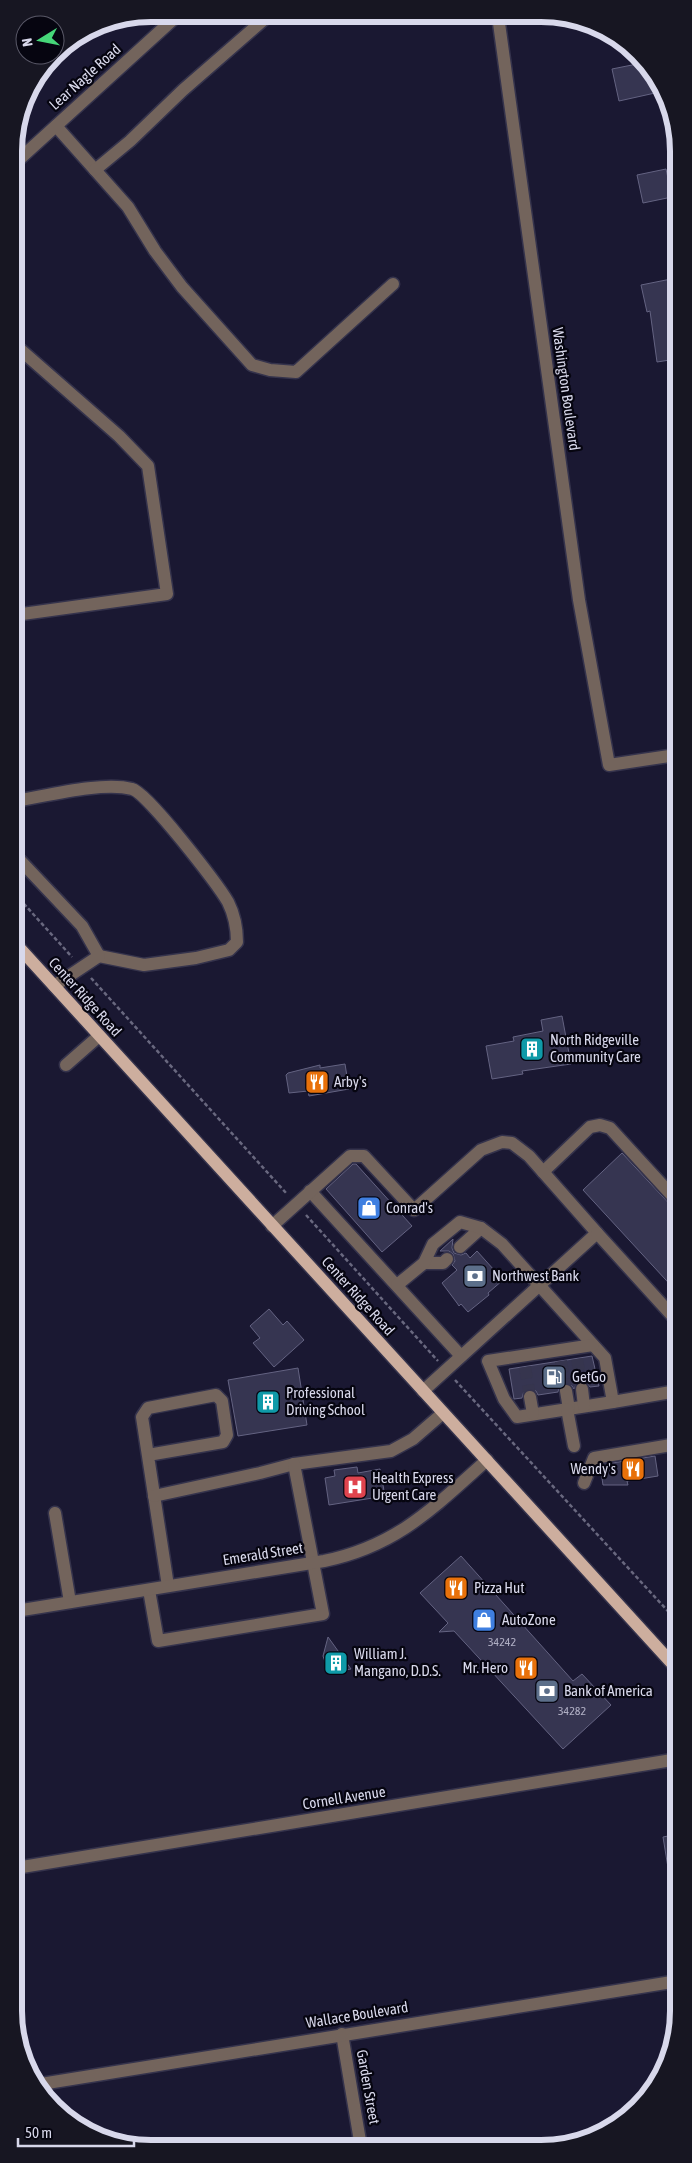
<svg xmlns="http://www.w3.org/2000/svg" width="692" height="2163" font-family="'Asap Condensed',sans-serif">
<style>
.building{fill:#363551;stroke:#646382}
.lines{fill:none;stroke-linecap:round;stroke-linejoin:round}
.minor-tunnel{stroke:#36354e;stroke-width:12;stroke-dasharray:12 6;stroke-linecap:butt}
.minor-casing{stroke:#35334c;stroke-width:15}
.major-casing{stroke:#35334c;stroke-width:15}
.path{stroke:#69687f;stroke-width:2.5;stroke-dasharray:4 2.5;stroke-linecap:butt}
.minor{stroke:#73645c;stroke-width:12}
.major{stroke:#cdae9e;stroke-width:12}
.labels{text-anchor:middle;stroke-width:4.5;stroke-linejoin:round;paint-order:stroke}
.number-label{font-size:12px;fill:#b0afc4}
.street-label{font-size:15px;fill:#d8d8eb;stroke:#060510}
.poi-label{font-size:15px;fill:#d8d8eb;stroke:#060510;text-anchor:start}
.rim{fill:none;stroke:#d8d8eb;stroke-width:6}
</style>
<rect width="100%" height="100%" fill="#1a1832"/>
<g class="building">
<path d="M642,63l11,19 2,11 -36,8 -7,-32z"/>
<path d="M666,169l6,28 -29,6 -6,-28z"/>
<path d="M676,278v81l-19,3 -7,-51 -3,1 -6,-27z"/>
<path d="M562,1016l9,48 -49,7 1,3 -31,5 -6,-33 28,-5 -1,-4 30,-6 -2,-11z"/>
<path d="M345,1064l4,25 -40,7 -1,-5 -19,2 -3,-18 2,-2 32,-8v3z"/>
<path d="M622,1153l55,59v80l-94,-102z"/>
<path d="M353,1164h3l56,62 -30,26 -56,-63z"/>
<path d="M453,1239l-1,9 2,5 7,2 5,-2 4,5 7,-7 26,29 -15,13 1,2 -21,17 -7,-8 -2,2 -2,-3 -15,-20 15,-13 -5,-5 3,-4 -2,-7 -4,-3h-9z"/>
<path d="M269,1309l14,16 4,-4 17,19 -30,27 -21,-24 7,-5 -10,-12z"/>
<path d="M592,1356l7,30 -9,1 -4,-5 -5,-1 -4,2 -3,6 -2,-3 -7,-3 -5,2 -2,7 -20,3 -2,-4 -7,-2 -5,2 -2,7 -8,1 -5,-30z"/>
<path d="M298,1368l9,57 -69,11 -10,-56z"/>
<path d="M655,1456l3,20 -31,5 1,4h-25l-3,-20z"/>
<path d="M357,1467l1,6 22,-4 5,27 -56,9 -4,-27 10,-2 -1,-6z"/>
<path d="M461,1556l112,125 9,-7 29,31 -48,44 -109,-118 -15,1 9,-9 -28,-30z"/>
<path d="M328,1637l23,32 -22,4 -6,-17z"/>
<path d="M678,1834v51l-7,1 -8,-49z"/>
</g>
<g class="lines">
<g class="minor-tunnel">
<path d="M577,1359l5,30"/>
<path d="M561,1361l5,30"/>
<path d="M525,1367l5,30"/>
</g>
<g class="minor-casing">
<g id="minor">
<path d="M498,16l81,584 30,165 67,-10"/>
<path d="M56,126l72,81 27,44 27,36 70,78 18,5 26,2 97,-88"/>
<path d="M14,164l165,-150"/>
<path d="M95,170l35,-29 53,-51 86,-75"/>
<path d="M14,344l105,92 29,30 19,128 -152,21"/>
<path d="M15,801c31,-5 88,-20 117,-12 15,3 86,96 96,113 7,14 9,25 9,40l-8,8 -33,8 -52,7 -45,-9"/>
<path d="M15,855l67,71 17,30 -45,30"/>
<path d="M66,1065l33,-29"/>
<path d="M543,1172l47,-45 10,-2 10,3 67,73"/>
<path d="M310,1191l151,165"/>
<path d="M272,1226l78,-70h14l50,54 67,-60 21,-8 10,1 17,13 68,77 -174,158"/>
<path d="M597,1233l80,88"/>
<path d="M460,1247l21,-19"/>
<path d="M424,1263h19l4,-4"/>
<path d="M397,1285l27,-22 9,-19 27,-22 21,6 21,16 103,114 8,44 64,-11"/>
<path d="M593,1345l-105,16 16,38 13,18 96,-15"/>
<path d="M582,1389l2,17"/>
<path d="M566,1391l3,18"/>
<path d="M530,1397l3,17"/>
<path d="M567,1409l7,37"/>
<path d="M148,1455l75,-13 4,-7 -5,-34 -6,-6 -68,13 -6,9 26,169"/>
<path d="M584,1483l10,-25 83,-14"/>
<path d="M154,1496l106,-23 34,-9 97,-13 22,-12 30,-26"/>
<path d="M55,1513l15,89"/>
<path d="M149,1590l9,51 165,-27 -29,-150"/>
<path d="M16,1611l308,-50c73,-15 109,-53 163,-101"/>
<path d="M16,1868l662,-109"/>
<path d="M342,2034l19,113"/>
<path d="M41,2084l637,-103"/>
</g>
</g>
<g class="major-casing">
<path id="major" d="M15,943l663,727"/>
</g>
<g class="path">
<path d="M15,894l57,63"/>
<path d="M91,978l196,216"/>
<path d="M306,1215l132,146"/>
<path d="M455,1380l222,241"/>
</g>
<use href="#minor" class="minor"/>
<use href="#major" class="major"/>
</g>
<defs>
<g id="building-square" transform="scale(1.25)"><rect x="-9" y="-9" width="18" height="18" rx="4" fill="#0f9aa8" stroke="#060510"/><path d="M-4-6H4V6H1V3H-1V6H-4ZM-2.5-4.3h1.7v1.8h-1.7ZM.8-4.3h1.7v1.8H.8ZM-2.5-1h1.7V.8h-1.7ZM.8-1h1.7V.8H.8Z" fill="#fff"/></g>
<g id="restaurant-square" transform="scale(1.25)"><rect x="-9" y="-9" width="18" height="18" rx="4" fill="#e8710a" stroke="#060510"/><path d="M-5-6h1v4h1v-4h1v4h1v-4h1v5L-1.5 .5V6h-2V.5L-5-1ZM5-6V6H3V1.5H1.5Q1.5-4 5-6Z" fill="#fff"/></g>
<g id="shop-square" transform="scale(1.25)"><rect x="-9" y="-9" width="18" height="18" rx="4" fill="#3f7fe0" stroke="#060510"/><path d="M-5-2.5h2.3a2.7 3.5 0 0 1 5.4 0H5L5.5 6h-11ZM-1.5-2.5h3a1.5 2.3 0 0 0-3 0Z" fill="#fff"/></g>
<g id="bank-square" transform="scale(1.25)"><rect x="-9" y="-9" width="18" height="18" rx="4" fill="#5c6f8a" stroke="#060510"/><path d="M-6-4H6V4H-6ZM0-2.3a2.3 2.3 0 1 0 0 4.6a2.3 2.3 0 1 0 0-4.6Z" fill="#fff"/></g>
<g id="fuel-square" transform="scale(1.25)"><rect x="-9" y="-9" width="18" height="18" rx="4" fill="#5c6f8a" stroke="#060510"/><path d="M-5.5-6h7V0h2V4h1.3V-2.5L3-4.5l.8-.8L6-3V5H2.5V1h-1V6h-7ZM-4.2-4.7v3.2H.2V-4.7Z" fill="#fff"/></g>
<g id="hospital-square" transform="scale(1.25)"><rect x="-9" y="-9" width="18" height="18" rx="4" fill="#e0444e" stroke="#060510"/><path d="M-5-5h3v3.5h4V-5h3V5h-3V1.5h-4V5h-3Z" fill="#fff"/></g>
</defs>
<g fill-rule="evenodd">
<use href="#building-square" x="532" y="1049"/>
<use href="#restaurant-square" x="317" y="1082"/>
<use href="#shop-square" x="369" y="1208"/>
<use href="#bank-square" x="475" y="1276"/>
<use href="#fuel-square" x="554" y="1377"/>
<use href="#building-square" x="268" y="1402"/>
<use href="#restaurant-square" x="633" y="1469"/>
<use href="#hospital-square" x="355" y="1487"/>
<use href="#restaurant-square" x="456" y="1588"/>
<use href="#shop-square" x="484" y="1620"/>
<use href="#building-square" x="336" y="1663"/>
<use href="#restaurant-square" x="526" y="1668"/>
<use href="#bank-square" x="547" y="1691"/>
</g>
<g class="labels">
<g class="number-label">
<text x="502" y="1646">34242</text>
<text x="572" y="1715">34282</text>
</g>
<g class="street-label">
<text transform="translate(85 77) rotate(-42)" y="5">Lear Nagle Road</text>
<text transform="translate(566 389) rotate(82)" y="5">Washington Boulevard</text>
<text transform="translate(85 997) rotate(48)" y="5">Center Ridge Road</text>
<text transform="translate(358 1296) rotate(48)" y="5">Center Ridge Road</text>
<text transform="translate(263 1554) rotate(-9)" y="5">Emerald Street</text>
<text transform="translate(344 1798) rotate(-9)" y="5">Cornell Avenue</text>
<text transform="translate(357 2015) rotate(-9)" y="5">Wallace Boulevard</text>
<text transform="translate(368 2087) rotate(80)" y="5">Garden Street</text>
</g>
<g class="poi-label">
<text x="550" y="1045">North Ridgeville<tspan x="550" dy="17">Community Care</tspan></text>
<text x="334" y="1087">Arby's</text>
<text x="386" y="1213">Conrad's</text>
<text x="492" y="1281">Northwest Bank</text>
<text x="572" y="1382">GetGo</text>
<text x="286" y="1398">Professional<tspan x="286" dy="17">Driving School</tspan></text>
<text x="616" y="1474" text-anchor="end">Wendy's</text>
<text x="372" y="1483">Health Express<tspan x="372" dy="17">Urgent Care</tspan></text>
<text x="474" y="1593">Pizza Hut</text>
<text x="502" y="1625">AutoZone</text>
<text x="354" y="1659">William J.<tspan x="354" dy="17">Mangano, D.D.S.</tspan></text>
<text x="508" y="1673" text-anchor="end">Mr. Hero</text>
<text x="564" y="1696">Bank of America</text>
</g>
</g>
<path d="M0 0H692V2163H0ZM151 22H541A129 129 0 0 1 670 151V2011A129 129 0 0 1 541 2140H151A129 129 0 0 1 22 2011V151A129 129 0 0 1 151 22Z" fill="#171622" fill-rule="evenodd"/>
<path class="rim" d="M151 22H541A129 129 0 0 1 670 151V2011A129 129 0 0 1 541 2140H151A129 129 0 0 1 22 2011V151A129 129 0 0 1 151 22Z"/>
<g transform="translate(40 40) rotate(260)"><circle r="24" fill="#060510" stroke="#5a5968"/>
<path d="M0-4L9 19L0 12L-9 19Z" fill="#46d779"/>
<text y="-8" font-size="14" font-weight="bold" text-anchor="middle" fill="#d8d8eb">N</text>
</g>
<path d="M18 2138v8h116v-8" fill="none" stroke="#d8d8eb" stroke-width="2.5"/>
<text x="25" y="2138" font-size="15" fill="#d8d8eb" stroke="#060510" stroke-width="4" paint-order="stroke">50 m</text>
</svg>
